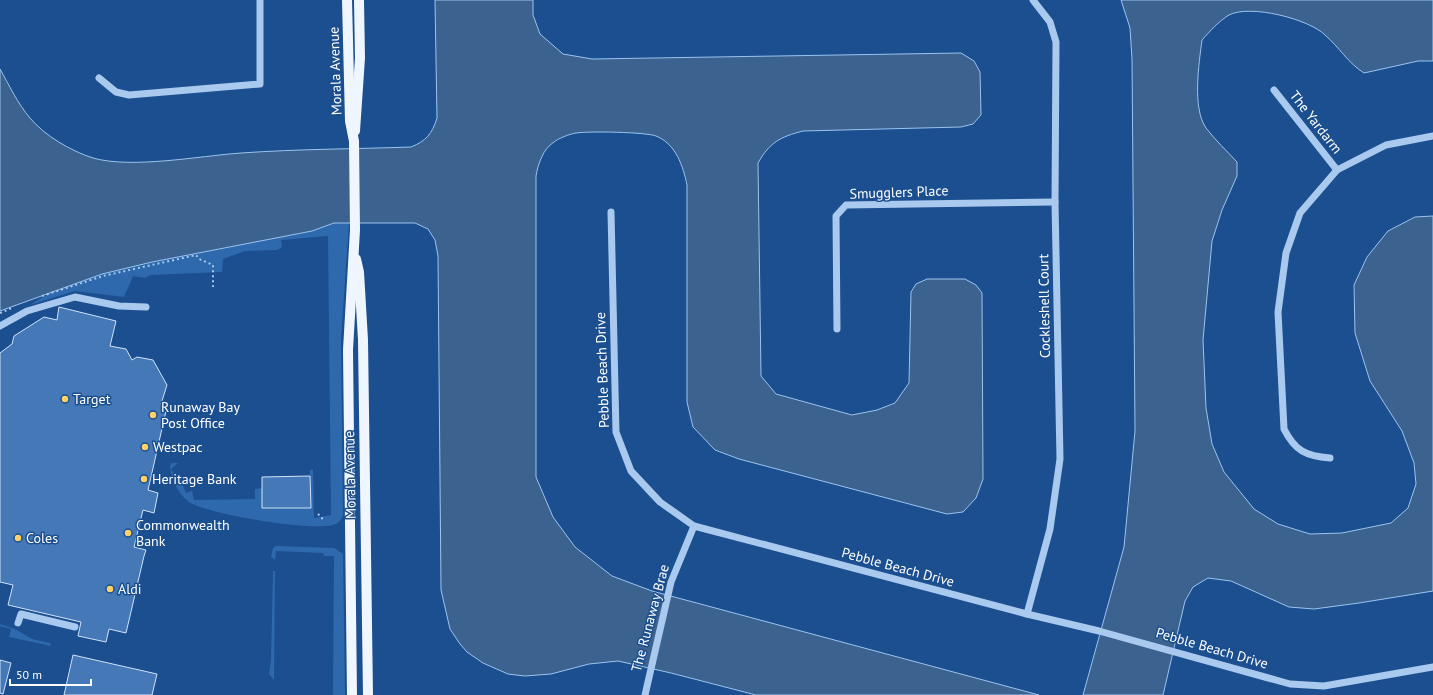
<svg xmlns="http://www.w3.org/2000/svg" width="1433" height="695" font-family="'PT Sans',sans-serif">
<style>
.green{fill:#2e69ad}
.water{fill:#3c6290;stroke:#9cc4f0}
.building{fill:#4478b7;stroke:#cfe3fa}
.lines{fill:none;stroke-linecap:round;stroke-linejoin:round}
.path{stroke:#a9c9ee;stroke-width:2;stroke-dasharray:2 3;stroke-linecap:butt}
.minor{stroke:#a9c9ee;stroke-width:7}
.major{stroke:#f0f6ff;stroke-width:10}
.poi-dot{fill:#ffd166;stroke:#1b4f8f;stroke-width:1.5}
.labels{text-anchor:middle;stroke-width:3;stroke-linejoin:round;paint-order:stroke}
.street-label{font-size:14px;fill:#fff;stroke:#1b4f8f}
.poi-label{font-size:14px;fill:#fff;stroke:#1b4f8f;text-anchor:start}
</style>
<rect width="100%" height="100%" fill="#1b4f8f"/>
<g class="green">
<path d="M334,223h15l-8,116 2,176c-1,4 -3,7 -7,9 -20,9 -129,-10 -147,-22 -12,-9 -18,-24 -19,-37l2,-2h6l-7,6 7,12h3l5,12 6,-2 2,9 61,-1v-10l7,-1v20h49l-1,-38h3l1,48 17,-3 -3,-279 -47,4 1,7 -5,3 -32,1 -22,8 -1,13 -71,3 -6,3 -12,-2 -9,21 -49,-6 -45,14c42,-29 103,-39 153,-49 43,-8 86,-17 129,-25z"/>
<path d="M276,546l58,2 9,6 2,141h-12l1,-139h-10l-1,-3 -47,-2 -1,9 -4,-3 2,-9z"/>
<path d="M273,571h2l-1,109 -5,-6 2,-14z"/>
<path d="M0,624l17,6 15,9 18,4 1,3 -42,-9 2,-8 -11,-3z"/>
</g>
<g class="water">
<path d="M435,0h98v15l7,19 23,20 29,5 369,-6 13,8 6,11 1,43 -8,9 -12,3 -158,4c-23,6 -33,11 -45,32l3,213 15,18 76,21 25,-5 18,-7 14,-20 2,-91 5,-8 11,-5h38l11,6 6,8 1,186 -7,19 -13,14 -16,2 -208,-55 -24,-9 -22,-23 -6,-25v-217c-4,-19 -11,-41 -31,-49 -10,-4 -68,-5 -80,-3 -6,1 -17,5 -22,9 -11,7 -16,22 -18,34v301l17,40 22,30 37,29 40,15 387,104h-283l-85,-22 -53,-12 -29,3 -38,10 -26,2 -17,-2 -25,-11 -16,-11 -7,-8 -10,-15 -9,-39 -3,-334 -3,-16 -7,-11 -13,-6h-81l-22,8 -160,31 -50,12 -102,37v-242c9,16 18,35 30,49 15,18 41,33 63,40 39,11 106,-2 148,-5 57,-4 113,-4 170,-6 15,-6 21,-13 26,-29z"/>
<path d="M1121,0h312v61h-15l-54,12c-16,-10 -25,-26 -39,-38 -16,-16 -75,-31 -96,-20 -10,6 -19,16 -27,25 -3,23 -10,68 4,88 9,12 21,23 31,34v14l-15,34 -10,31 -9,99 3,68 6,36 12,28 30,37 24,15 32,10 32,-1 49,-10 17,-15 8,-24 -2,-21 -12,-32 -32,-50 -15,-48 -1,-48 13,-28 21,-26 27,-14 18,-1v375l-74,12 -45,6 -25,-2 -58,-26 -23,-3 -15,9 -8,14 -22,94h-80l41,-148 11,-116 -3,-372 -2,-31z"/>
</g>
<g class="building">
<path d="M59,307l57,14 -6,25 16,3 6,11 5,-3 16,3 14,25 -6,19 5,7 -18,79 10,3 -4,20 -11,-3 -9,37 12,3 -2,6 -18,77 -17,-4 -3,13 -28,-6 3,-14 -73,-17 5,-20 -13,-3v-229l12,-9 2,-8 30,-19 13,3z"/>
<path d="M310,476l1,32h-49v-31z"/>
<path d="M73,655l84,19 -5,21h-88z"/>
<path d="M0,660l11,3 -8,31 -3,-1z"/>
</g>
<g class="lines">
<g class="path">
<path d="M42,296l61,-20 93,-21 3,4 14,6v22"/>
<path d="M0,313l12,-5"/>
<path d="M318,514l4,4v3"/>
</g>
<g class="minor">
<path d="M99,78l17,14 13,3 131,-11v-84"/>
<path d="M1274,90l63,80"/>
<path d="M611,212l5,220 15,39 29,31 34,24 333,88 72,17 191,53 34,2 109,-19"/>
<path d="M0,326l27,-15 48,-14 44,9 27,1"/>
<path d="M837,329l-1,-113 10,-11 209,-3"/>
<path d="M1330,458c-24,-2 -35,-7 -46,-29l-6,-117 8,-59 14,-40 37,-43 49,-25 47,-9"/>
<path d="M1027,614l23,-85 10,-70 -5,-257 1,-160 -6,-20 -17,-22"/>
<path d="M18,623l3,-9 54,13"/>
<path d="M645,695l26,-113 23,-56"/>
</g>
<g class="major">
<path d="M347,0l3,121 4,20 1,89 -7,120 4,345"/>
<path d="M355,131l5,-73 -1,-58"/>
<path d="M356,259l3,13 4,68 5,355"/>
</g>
</g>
<g class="poi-dot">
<circle cx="65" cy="399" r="4"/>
<circle cx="153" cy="415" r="4"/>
<circle cx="145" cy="447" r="4"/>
<circle cx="144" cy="479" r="4"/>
<circle cx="128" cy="533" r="4"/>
<circle cx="18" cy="538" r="4"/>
<circle cx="110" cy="589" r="4"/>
</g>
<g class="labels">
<g class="street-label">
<text transform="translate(335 71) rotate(-92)" y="5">Morala Avenue</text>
<text transform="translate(1316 122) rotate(52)" y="5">The Yardarm</text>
<text transform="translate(899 192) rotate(-2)" y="5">Smugglers Place</text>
<text transform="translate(1044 306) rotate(-91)" y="5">Cockleshell Court</text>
<text transform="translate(602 370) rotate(-92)" y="5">Pebble Beach Drive</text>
<text transform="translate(350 475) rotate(-91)" y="5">Morala Avenue</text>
<text transform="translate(898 567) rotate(15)" y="5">Pebble Beach Drive</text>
<text transform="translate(650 618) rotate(-75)" y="5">The Runaway Brae</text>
<text transform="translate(1212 648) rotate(16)" y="5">Pebble Beach Drive</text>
</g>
<g class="poi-label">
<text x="73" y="404">Target</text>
<text x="161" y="412">Runaway Bay<tspan x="161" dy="16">Post Office</tspan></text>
<text x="153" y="452">Westpac</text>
<text x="152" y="484">Heritage Bank</text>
<text x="136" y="530">Commonwealth<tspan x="136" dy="16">Bank</tspan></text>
<text x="26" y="543">Coles</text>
<text x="118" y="594">Aldi</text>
</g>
</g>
<path d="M10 679v6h81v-6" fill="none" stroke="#ffffff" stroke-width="2"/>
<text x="16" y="679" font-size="12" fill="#ffffff" stroke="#1b4f8f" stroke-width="3" paint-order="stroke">50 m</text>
</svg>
